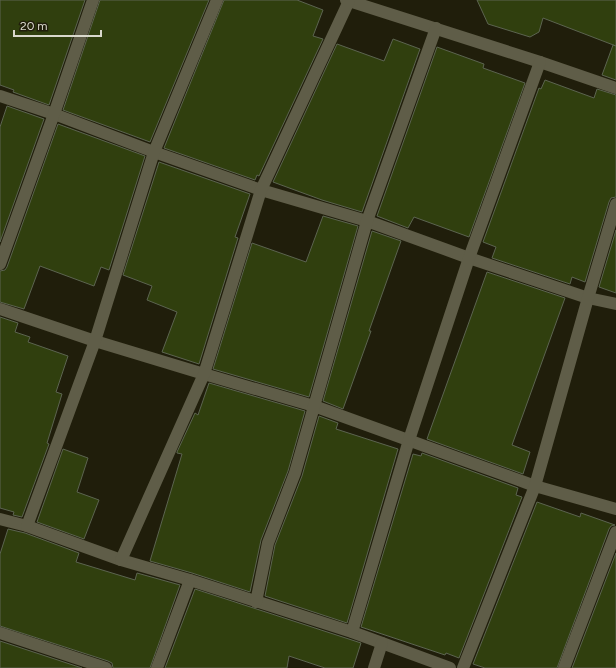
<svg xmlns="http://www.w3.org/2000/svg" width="616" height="668" font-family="Figtree,sans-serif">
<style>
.building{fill:#303f0e;stroke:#5c6450}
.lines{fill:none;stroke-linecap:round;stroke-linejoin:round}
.minor{stroke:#5f5d48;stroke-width:12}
</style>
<rect width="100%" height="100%" fill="#201e0b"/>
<g class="building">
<path d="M0,0h85l-36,105 -36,-13 1,-2 -14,-5z"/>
<path d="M100,0h109l-59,142 -87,-32z"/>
<path d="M224,0h73l26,10 -10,26 10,3 -64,137 -2,-1 -2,5 -91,-32z"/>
<path d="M477,0h139v46l-73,-28 -4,14 -9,5 -42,-13z"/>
<path d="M393,39l27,10 -58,163 -40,-12 -49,-18 64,-138 47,17z"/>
<path d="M613,45l3,1v34l-14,-5z"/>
<path d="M437,47l47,17 -1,4 42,15 -56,154 -55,-20 -6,11 -31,-12z"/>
<path d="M545,80l49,18 3,-9 19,6v102l-5,1 -2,4 -24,80 -13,-5 -2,7 -78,-26 4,-11 -13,-5 56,-154 2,1z"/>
<path d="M7,106l37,13 -44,123v-115z"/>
<path d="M58,124l87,32 -36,114 -8,-3 -7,19 -54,-20 -16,43 -24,-7v-31l5,-1 2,-3z"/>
<path d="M159,162l91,32 -15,43 3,1 -39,126 -37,-12 15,-40 -30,-12 5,-14 -29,-11z"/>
<path d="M323,216l35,10 -49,171 -96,-28 39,-126 54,19z"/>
<path d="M616,230v63l-17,-6z"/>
<path d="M372,231l29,10 -32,90h2l-28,78 -20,-8z"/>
<path d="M487,272l78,26 -53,147 18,7 -7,22 -96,-35z"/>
<path d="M0,317l18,6 -3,9 15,5 -2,5 40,14 -12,36 6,2 -15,49 2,1 -27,73 -9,-2 1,-3 -14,-4z"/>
<path d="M209,383l96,28 -17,60 -27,69 -11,52 -58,-19 -42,-12 32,-107 -5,-1v-1l18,-39 3,2z"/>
<path d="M319,416l19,7 -2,6 62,20 -51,174 -82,-27 10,-51 27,-69z"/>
<path d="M63,449l25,9 -11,34 22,8 -15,39 -47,-17z"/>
<path d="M422,453l96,35 -2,7 6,2 -63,161 -13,-5 -1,2 -84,-28 52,-173 8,2z"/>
<path d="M537,502l43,15 1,-4 34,12 -4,1 -2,3 -52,139h-72l-12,-4z"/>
<path d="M8,529l17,4 54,20 -3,9 59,18 2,-7 43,12 -30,83h-37l-1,-5 -4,-2 -108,-35v-72z"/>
<path d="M616,553v115h-44z"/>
<path d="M195,589l166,54 -8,25h-28l-36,-12 -2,12h-122z"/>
<path d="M0,641l82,27h-82z"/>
</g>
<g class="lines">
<g class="minor">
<path d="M346,0l194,62 76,26"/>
<path d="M0,96l54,18 100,38 107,38 106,31 102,37 119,40 28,6"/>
<path d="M0,264l54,-150 39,-114"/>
<path d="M0,309l95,32 109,33 110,32 221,80 81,23"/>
<path d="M0,519l27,7 94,34 69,20 162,52 98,36"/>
<path d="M27,526l68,-185 59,-189 63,-152"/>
<path d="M121,560l83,-186 57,-184 88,-189"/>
<path d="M256,602l12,-59 27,-70 72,-252 69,-193"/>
<path d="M352,632l57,-192 60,-182 71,-196"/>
<path d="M0,633l106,35"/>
<path d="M157,668l33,-88"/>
<path d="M374,668l8,-25"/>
<path d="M463,668l72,-182 53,-188 28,-94"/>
<path d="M564,668l52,-136"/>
</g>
</g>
<path d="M14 30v6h87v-6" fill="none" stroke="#d9d8cc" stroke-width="2"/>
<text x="20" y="30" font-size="12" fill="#d9d8cc" stroke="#201e0b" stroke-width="3" paint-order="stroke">20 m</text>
</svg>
